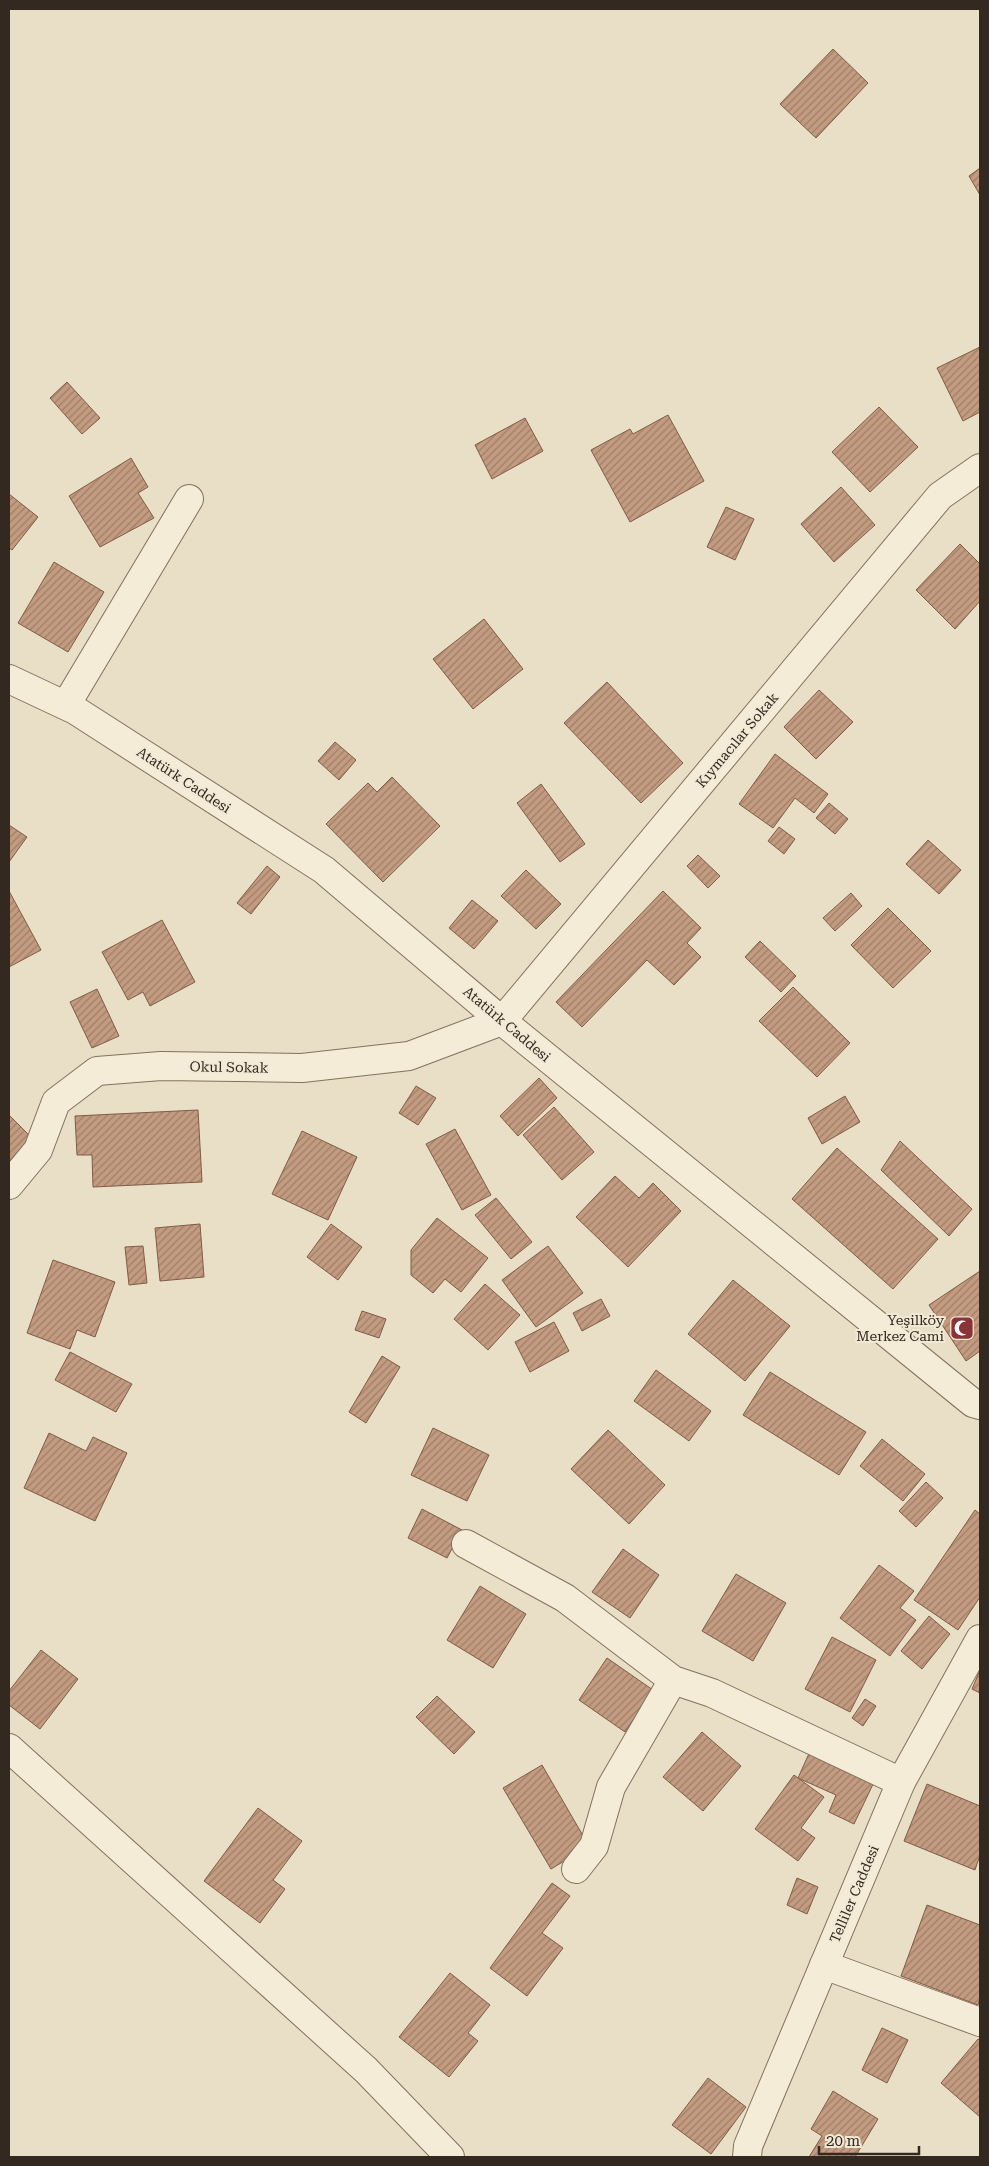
<svg xmlns="http://www.w3.org/2000/svg" width="989" height="2166" font-family="'Roboto Serif',serif">
<style>
.building{fill:url(#building-hatch);stroke:#7f5c46}
.lines{fill:none;stroke-linecap:round;stroke-linejoin:round}
.minor-casing{stroke:#83715e;stroke-width:30}
.minor{stroke:#f5ecd8;stroke-width:28}
.labels{text-anchor:middle;stroke-width:4;stroke-linejoin:round;paint-order:stroke}
.street-label{font-size:14px;fill:#342920;stroke:#f2e9d5}
.poi-label{font-size:14px;fill:#342920;stroke:#f2e9d5;text-anchor:end}
</style>
<defs>
<pattern id="building-hatch" width="6" height="6" patternUnits="userSpaceOnUse" patternTransform="scale(1.25)"><rect width="6" height="6" fill="#c39b80"/><path d="M-1 1l2-2M0 6l6-6M5 7l2-2" fill="none" stroke="#9f7e68"/></pattern>
</defs>
<rect width="100%" height="100%" fill="#e9dec6"/>
<g class="building">
<path d="M833,49l35,34 -52,55 -36,-34z"/>
<path d="M980,168v27l-11,-19z"/>
<path d="M980,347v65l-17,9 -26,-53z"/>
<path d="M67,382l33,36 -18,16 -32,-36z"/>
<path d="M879,407l39,40 -48,45 -38,-40z"/>
<path d="M668,415l36,66 -74,41 -39,-72 39,-21 3,5z"/>
<path d="M525,418l18,33 -51,28 -17,-34z"/>
<path d="M131,458l17,29 -10,6 16,25 -54,29 -31,-51z"/>
<path d="M841,487l34,38 -41,37 -33,-38z"/>
<path d="M9,494l29,23 -26,33 -3,-2z"/>
<path d="M726,507l28,12 -19,41 -28,-13z"/>
<path d="M960,544l20,20v37l-25,28 -39,-39z"/>
<path d="M54,562l50,30 -36,60 -50,-29z"/>
<path d="M484,619l39,50 -50,40 -40,-50z"/>
<path d="M607,682l76,81 -42,40 -77,-80z"/>
<path d="M819,690l34,32 -37,37 -32,-32z"/>
<path d="M335,742l21,18 -17,20 -21,-19z"/>
<path d="M775,754l53,40 -14,19 -19,-15 -22,30 -34,-24z"/>
<path d="M392,777l48,49 -57,56 -57,-58 42,-41 9,9z"/>
<path d="M541,784l44,60 -25,18 -43,-59z"/>
<path d="M829,803l19,16 -13,15 -19,-16z"/>
<path d="M9,825l18,12 -18,25z"/>
<path d="M779,827l16,12 -11,15 -16,-13z"/>
<path d="M928,840l33,30 -22,24 -33,-30z"/>
<path d="M698,855l22,21 -12,12 -21,-22z"/>
<path d="M267,866l13,11 -29,37 -14,-11z"/>
<path d="M526,870l35,34 -25,25 -35,-33z"/>
<path d="M9,891l32,59 -32,17z"/>
<path d="M663,891l38,37 -14,15 14,14 -27,28 -27,-25 -65,67 -26,-25z"/>
<path d="M851,893l11,13 -27,25 -12,-13z"/>
<path d="M472,900l26,21 -24,28 -25,-21z"/>
<path d="M888,908l43,43 -38,37 -42,-43z"/>
<path d="M162,920l33,62 -45,24 -7,-14 -15,8 -26,-48z"/>
<path d="M760,941l36,35 -15,16 -36,-35z"/>
<path d="M793,987l57,56 -33,34 -58,-56z"/>
<path d="M97,989l22,47 -27,12 -22,-46z"/>
<path d="M539,1078l18,20 -39,38 -18,-20z"/>
<path d="M416,1086l20,12 -18,27 -19,-12z"/>
<path d="M845,1096l15,26 -38,22 -14,-26z"/>
<path d="M554,1107l40,45 -32,28 -39,-45z"/>
<path d="M198,1110l4,72 -109,5 -1,-32h-15l-2,-39z"/>
<path d="M9,1115l26,26 -26,22z"/>
<path d="M455,1129l36,66 -29,15 -36,-66z"/>
<path d="M302,1131l55,26 -29,63 -56,-26z"/>
<path d="M900,1141l72,68 -23,27 -68,-66z"/>
<path d="M837,1148l101,91 -45,50 -101,-90z"/>
<path d="M615,1176l24,22 14,-15 28,28 -53,56 -52,-50z"/>
<path d="M496,1198l36,44 -21,17 -36,-44z"/>
<path d="M437,1218l51,40 -27,34 -16,-13 -12,14 -22,-18v-25z"/>
<path d="M200,1224l4,53 -44,4 -5,-53z"/>
<path d="M331,1224l31,23 -24,33 -31,-23z"/>
<path d="M143,1246l4,37 -18,2 -4,-38z"/>
<path d="M548,1246l35,47 -47,34 -34,-47z"/>
<path d="M53,1260l62,22 -20,55 -18,-7 -7,19 -43,-16z"/>
<path d="M980,1271v80l-14,10 -37,-56z"/>
<path d="M733,1280l57,46 -45,55 -57,-47z"/>
<path d="M485,1284l35,31 -32,35 -34,-31z"/>
<path d="M601,1299l9,17 -28,15 -9,-18z"/>
<path d="M362,1311l24,8 -7,19 -24,-8z"/>
<path d="M554,1322l15,29 -39,21 -15,-30z"/>
<path d="M70,1352l62,32 -16,28 -61,-32z"/>
<path d="M382,1356l18,11 -34,56 -17,-11z"/>
<path d="M656,1370l55,41 -22,30 -55,-40z"/>
<path d="M770,1372l96,60 -27,43 -96,-60z"/>
<path d="M433,1428l56,27 -22,46 -56,-26z"/>
<path d="M608,1430l57,55 -36,39 -58,-55z"/>
<path d="M49,1433l37,18 7,-14 34,16 -32,68 -71,-33z"/>
<path d="M882,1439l43,35 -22,27 -43,-35z"/>
<path d="M926,1482l17,16 -27,29 -17,-16z"/>
<path d="M422,1509l40,21 -15,28 -39,-20z"/>
<path d="M975,1510l5,4v83l-22,33 -44,-30z"/>
<path d="M623,1549l36,26 -29,43 -38,-26z"/>
<path d="M879,1565l35,26 -14,17 16,12 -26,36 -50,-38z"/>
<path d="M736,1574l50,29 -33,58 -51,-30z"/>
<path d="M480,1586l46,28 -33,54 -46,-28z"/>
<path d="M929,1616l21,18 -28,35 -21,-18z"/>
<path d="M832,1637l44,23 -26,52 -45,-23z"/>
<path d="M41,1650l37,29 -38,50 -31,-24v-14z"/>
<path d="M607,1658l46,32 -28,42 -46,-32z"/>
<path d="M980,1670v23l-8,-4z"/>
<path d="M437,1696l38,36 -21,22 -38,-37z"/>
<path d="M865,1699l11,7 -13,20 -11,-8z"/>
<path d="M702,1732l39,34 -38,45 -40,-34z"/>
<path d="M811,1749l64,31 -21,44 -25,-12 7,-17 -38,-17z"/>
<path d="M542,1765l47,81 -38,23 -48,-81z"/>
<path d="M794,1775l30,22 -23,31 14,10 -17,23 -43,-32z"/>
<path d="M927,1784l53,22v49l-5,15 -71,-29z"/>
<path d="M258,1808l44,33 -29,39 12,9 -25,34 -56,-42z"/>
<path d="M797,1878l21,9 -11,27 -20,-9z"/>
<path d="M552,1883l18,13 -28,37 21,15 -36,48 -37,-28z"/>
<path d="M927,1905l53,20v72l-2,8 -77,-29z"/>
<path d="M450,1973l40,32 -22,28 10,8 -29,36 -50,-40z"/>
<path d="M882,2028l26,12 -21,43 -25,-13z"/>
<path d="M978,2039l2,1v77l-39,-34z"/>
<path d="M708,2078l38,29 -35,47 -39,-29z"/>
<path d="M833,2091l45,28 -23,38h-46l13,-21 -11,-7z"/>
</g>
<g class="lines">
<g class="minor-casing">
<g id="minor">
<path d="M9,679l66,31 249,160 178,151 471,382 7,2"/>
<path d="M66,705l123,-206"/>
<path d="M9,1185l29,-35 18,-48 41,-31 64,-5 141,2 107,-12 93,-35 438,-525 40,-28"/>
<path d="M466,1544l99,54 108,82 39,13 189,89"/>
<path d="M9,1748l357,322 84,87"/>
<path d="M576,1869l18,-23 17,-59 62,-107"/>
<path d="M824,1965l156,57"/>
<path d="M747,2157l1,-11 153,-364 79,-143"/>
</g>
</g>
<use href="#minor" class="minor"/>
</g>
<defs>
<g id="mosque-square" transform="scale(1.25)"><rect x="-9" y="-9" width="18" height="18" rx="4" fill="#8b3437" stroke="#f2e9d5"/><path d="M3.5-4.9A6 6 0 1 0 3.5 4.9A5 5 0 1 1 3.5-4.9Z" fill="#fff"/></g>
</defs>
<g fill-rule="evenodd">
<use href="#mosque-square" x="962" y="1328"/>
</g>
<g class="labels">
<g class="street-label">
<text transform="translate(737 740) rotate(-50)" y="5">Kıymacılar Sokak</text>
<text transform="translate(184 780) rotate(33)" y="5">Atatürk Caddesi</text>
<text transform="translate(507 1024) rotate(40)" y="5">Atatürk Caddesi</text>
<text transform="translate(229 1067) rotate(1)" y="5">Okul Sokak</text>
<text transform="translate(854 1894) rotate(-67)" y="5">Telliler Caddesi</text>
</g>
<g class="poi-label">
<text x="944" y="1325">Yeşilköy<tspan x="944" dy="16">Merkez Cami</tspan></text>
</g>
</g>
<rect width="989" height="2166" fill="none" stroke="#342920" stroke-width="20"/>
<path d="M819 2146v8h100v-8" fill="none" stroke="#342920" stroke-width="2.5"/>
<text x="826" y="2146" font-size="15" fill="#342920" stroke="#f2e9d5" stroke-width="4" paint-order="stroke">20 m</text>
</svg>
